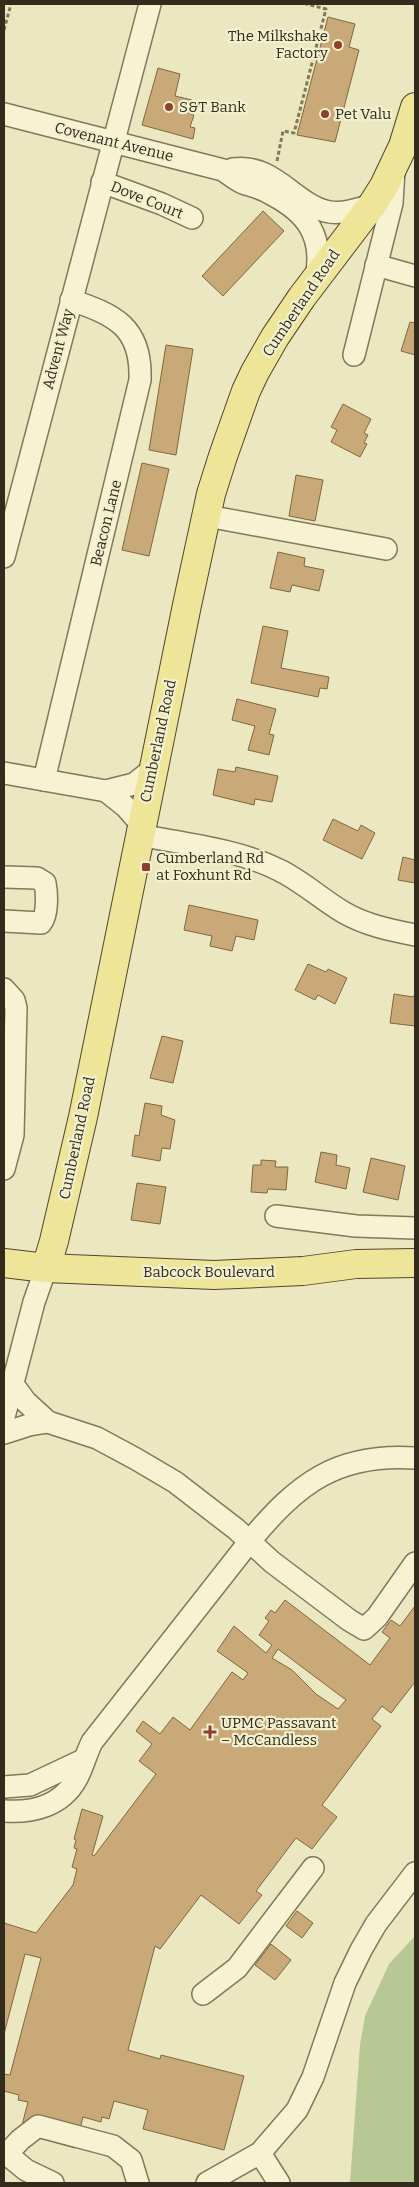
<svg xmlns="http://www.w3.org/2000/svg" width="419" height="2187" font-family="Bitter,serif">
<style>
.green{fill:#b7c894}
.building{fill:#c8a977;stroke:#816740;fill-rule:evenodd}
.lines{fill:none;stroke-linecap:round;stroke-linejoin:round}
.minor-casing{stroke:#837859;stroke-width:24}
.major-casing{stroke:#51452d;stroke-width:30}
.path{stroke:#837859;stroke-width:3;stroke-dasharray:4 2.5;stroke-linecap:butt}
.minor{stroke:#f7f3d2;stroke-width:21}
.major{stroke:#eee598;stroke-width:28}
.poi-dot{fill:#8f402c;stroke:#f3f0cf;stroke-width:2}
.labels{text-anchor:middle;stroke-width:4.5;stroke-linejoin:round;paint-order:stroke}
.poi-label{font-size:15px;fill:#332c1c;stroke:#f3f0cf;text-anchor:start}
.street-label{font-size:15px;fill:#332c1c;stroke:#f3f0cf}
</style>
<rect width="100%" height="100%" fill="#ebe7c0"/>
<path class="green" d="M415,1936v247h-65l10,-138 5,-29 24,-52z"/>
<g class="building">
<path d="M328,17l27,7 -6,23 10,3 -24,92 -38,-7z"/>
<path d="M158,68l22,6 -5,22 17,4 -4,13 6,2 -4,12 5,1 -2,11 -51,-14z"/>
<path d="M263,211l21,20 -61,65 -21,-20z"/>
<path d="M410,322l5,1v32l-14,-4z"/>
<path d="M166,345l27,4 -17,106 -27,-5z"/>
<path d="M343,404l28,15 -7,14 4,2 -4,8 3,1 -7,13 -29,-15 6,-12 -6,-3z"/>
<path d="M142,463l27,6 -20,87 -27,-6z"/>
<path d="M296,475l27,5 -8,41 -26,-5z"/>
<path d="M278,552l27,6 -1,8 20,4 -5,21 -27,-6 -2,7 -20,-4z"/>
<path d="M263,626l25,5 -7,37 48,9 -2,12 -7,-1 -2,9 -67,-14z"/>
<path d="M237,699l39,10 -7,25 5,1 -5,20 -21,-5 7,-24 -23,-6z"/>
<path d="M236,767l42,9 -6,26 -17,-3 -1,6 -41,-10 5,-26 17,3z"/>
<path d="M333,819l25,12 3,-6 14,8 -13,26 -39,-19z"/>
<path d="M403,857l12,3v23l-17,-3z"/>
<path d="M189,905l69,15 -4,20 -18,-4 -4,15 -22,-5 2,-10 -28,-6z"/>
<path d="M308,964l18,8 2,-3 19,9 -12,26 -17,-9 -3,5 -20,-10z"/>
<path d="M394,994l19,3 2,-3v32l-25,-3z"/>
<path d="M162,1036l21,5 -10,42 -23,-5z"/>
<path d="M145,1103l17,3 -1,9 14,5 -5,29 -8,-1 -2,13 -28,-5 3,-21 4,1z"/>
<path d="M321,1152l16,3 -1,10 14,3 -4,21 -31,-7z"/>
<path d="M371,1158l34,8 -7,34 -35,-8z"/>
<path d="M261,1160l15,1 -1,6h13l-2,23 -18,-1 -1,4 -16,-1 2,-27h8z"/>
<path d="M137,1183l29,4 -6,37 -29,-4z"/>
<path d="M285,1600l85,65 20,-27 -8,-6 9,-12 9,6 15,-20v76l-24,31 -9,-7 -10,13 9,7 -59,79 15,12 -25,32 -16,-11 -40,53 6,4 -23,29 -38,-29 -41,54 -5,-3 -27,104 32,9 1,-4 83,21 -20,74 -81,-21 5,-19 -34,-9 -5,18 -7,-2 -1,5 -18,-5 -8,31 -55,-15 8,-31 -10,-2 1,-5 -15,-4v-17l6,1 31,-117 -16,-4 -21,80v-111l32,10 37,-48 4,-16 -5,-2 5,-18 -3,-1 2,-8 -2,-1 8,-30 21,7 -11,39 2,1 62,-82 -17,-13 13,-17 -16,-13 7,-10 17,13 13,-17 17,13 42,-58 11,8 5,-7 -31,-22 17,-25 32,27 6,-8 -13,-10 10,-14 -4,-3 6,-8 4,3zM278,1649l68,51 -8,9 -22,-15 -24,-24 -20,-12z"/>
<path d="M297,1911l16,12 -11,15 -16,-12z"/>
<path d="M271,1944l20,16 -16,20 -20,-15z"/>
</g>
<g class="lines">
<g class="minor-casing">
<g id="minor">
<path d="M4,114l219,56c6,4 13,10 20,13 9,3 19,5 28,11 37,19 53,43 45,84"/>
<path d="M233,169c42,-6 63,38 97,43 14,2 28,-3 42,-7"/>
<path d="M102,182l60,22 30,14"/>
<path d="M376,265l39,11"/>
<path d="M354,355l38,-152 2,-33"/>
<path d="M207,516l179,33"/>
<path d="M4,557l146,-553"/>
<path d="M4,773l102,18 28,-7 19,-15"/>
<path d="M44,780l96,-400c2,-53 -25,-65 -69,-80"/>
<path d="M106,791l20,16 15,17"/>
<path d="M139,835c46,9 98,14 140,35 23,11 42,29 64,42 22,13 47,18 72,23"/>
<path d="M4,877l33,1 8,5c2,10 3,32 -4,40l-37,-2"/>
<path d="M4,989l10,11 2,8 -3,127 -9,34"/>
<path d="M276,1216l80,10 59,2"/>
<path d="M12,1383l14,19 22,20"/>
<path d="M4,1417l30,-115 12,-34"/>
<path d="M4,1433l25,-8 19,-3 49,16 39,21 39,23 61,47 36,33 77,58 15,9 13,-12 38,-54"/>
<path d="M4,1787l26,-2 53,-25"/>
<path d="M4,1811c29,2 58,-5 73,-33 6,-11 9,-24 15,-36l158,-201c48,-58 87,-88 165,-83"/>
<path d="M203,1994l34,-26 76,-100"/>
<path d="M4,2152l22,18 27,13"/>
<path d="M260,2153l19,30"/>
<path d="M7,2154l13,-14 18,-14 75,20 18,14 7,23"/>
<path d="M207,2183l53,-30 37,-43 16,-33 32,-94 16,-33 15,-26 39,-51"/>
</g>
</g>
<g class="major-casing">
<g id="major">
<path d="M4,1263l42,5 168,7 89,-4 53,-7 59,-1"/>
<path d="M46,1268l8,-27 29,-124 104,-512 24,-111 12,-38 23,-65 9,-19 20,-35 27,-40 70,-92 12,-19 19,-40 12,-39"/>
</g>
</g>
<g class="path">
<path d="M4,30l7,-26"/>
<path d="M277,161l6,-30 11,2 32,-124 -20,-5"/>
</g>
<use href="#minor" class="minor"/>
<use href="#major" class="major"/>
</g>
<g class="poi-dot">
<circle cx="338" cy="45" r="5"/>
<circle cx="169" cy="107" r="5"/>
<circle cx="325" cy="114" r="5"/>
<rect x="141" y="862" width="10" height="10" rx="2.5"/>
<path d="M207.5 1724.5h5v5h5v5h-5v5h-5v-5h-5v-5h5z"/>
</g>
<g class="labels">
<g class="poi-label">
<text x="328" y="41" text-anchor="end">The Milkshake<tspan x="328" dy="17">Factory</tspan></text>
<text x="179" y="112">S&amp;T Bank</text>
<text x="335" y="119">Pet Valu</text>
<text x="156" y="863">Cumberland Rd<tspan x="156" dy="17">at Foxhunt Rd</tspan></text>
<text x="221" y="1728">UPMC Passavant<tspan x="221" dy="17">– McCandless</tspan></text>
</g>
<g class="street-label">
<text transform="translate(114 142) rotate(14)" y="5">Covenant Avenue</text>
<text transform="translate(147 200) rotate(22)" y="5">Dove Court</text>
<text transform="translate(301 303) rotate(-56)" y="5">Cumberland Road</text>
<text transform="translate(58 349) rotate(-75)" y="5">Advent Way</text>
<text transform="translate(106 523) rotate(-76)" y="5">Beacon Lane</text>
<text transform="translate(158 741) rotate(-78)" y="5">Cumberland Road</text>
<text transform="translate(77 1138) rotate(-78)" y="5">Cumberland Road</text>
<text x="209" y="1277">Babcock Boulevard</text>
</g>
</g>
<rect width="419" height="2187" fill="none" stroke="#332c1c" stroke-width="10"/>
</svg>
